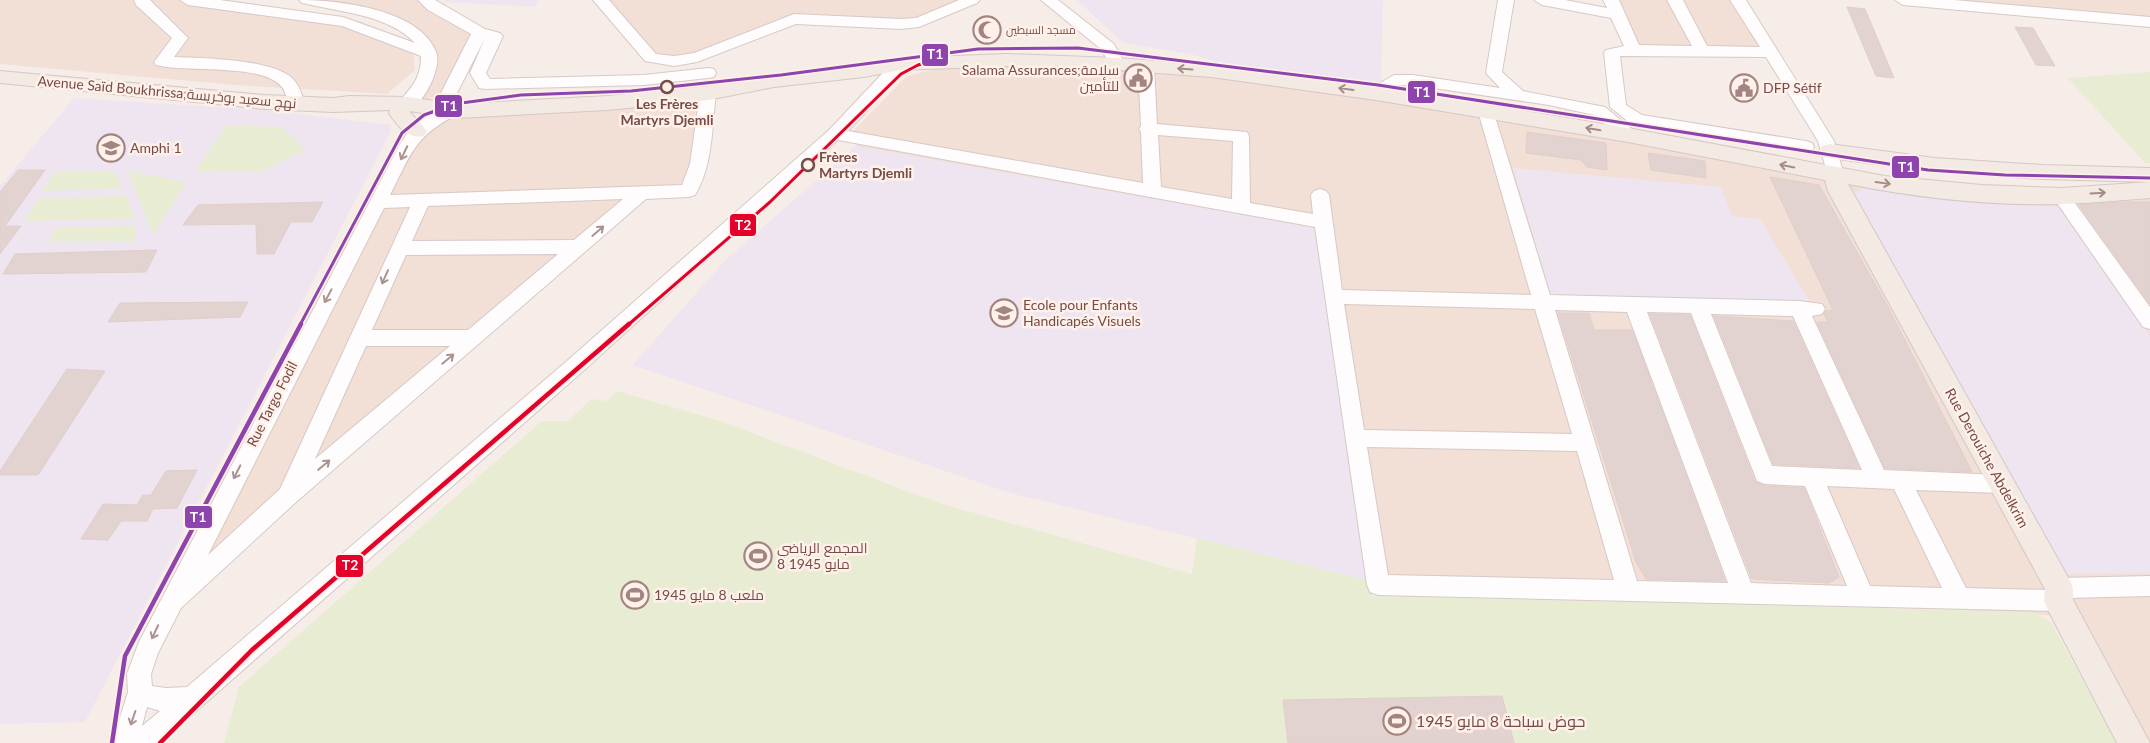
<svg xmlns="http://www.w3.org/2000/svg" width="2150" height="743" font-family="Lato,Cairo,sans-serif">
<style>
.residential{fill:#f2dfd6}
.education{fill:#efe5f1}
.green{fill:#e8ecd2}
.building{fill:#e3d3d0;stroke:#e0ceca}
.lines{fill:none;stroke-linecap:round;stroke-linejoin:round}
.minor-casing{stroke:#d6c9c6;stroke-width:2}
.major-casing{stroke:#d5c7c5;stroke-width:2}
.minor{fill:#fefcfc;fill-rule:evenodd}
.major{fill:#f3eae4;fill-rule:evenodd}
.tram-1-far1-casing{stroke:#fff1e9;stroke-width:6}
.tram-1-casing{stroke:#fff1e9;stroke-width:8}
.tram-2-far1-casing{stroke:#fff1e9;stroke-width:6}
.tram-2-casing{stroke:#fff1e9;stroke-width:8}
.tram-1-far1{stroke:#8e44ad;stroke-width:3}
.tram-1{stroke:#8e44ad;stroke-width:4.5}
.tram-2-far1{stroke:#e4002b;stroke-width:3}
.tram-2{stroke:#e4002b;stroke-width:4.5}
.oneway{stroke:#a78b86}
.oneway2{stroke:#ac9290}
.stop-dot{fill:#fff1e9;stroke:#754c48;stroke-width:2.5}
.labels{text-anchor:middle;stroke-width:5;stroke-linejoin:round;paint-order:stroke}
.far-poi-label{font-size:11px;fill:#754c48;stroke:#fff1e9;text-anchor:start}
.poi-label{font-size:14px;fill:#754c48;stroke:#fff1e9;text-anchor:start}
.street-label{font-size:14px;fill:#754c48;stroke:#fff1e9}
.stop-label{font-size:14px;font-weight:bold;fill:#754c48;stroke:#fff1e9}
.near-poi-label{font-size:16px;fill:#754c48;stroke:#fff1e9;text-anchor:start}
.line-badge{stroke:#fff1e9;stroke-width:2}
.badge-label{font-size:14px;text-anchor:middle;font-weight:bold;fill:#fff}
</style>
<rect width="100%" height="100%" fill="#f7ede8"/>
<g class="residential">
<path d="M0,0h210l150,21 53,24 2,25 -28,24 -152,-9 -235,-21z"/>
<path d="M300,0h118l55,34 -33,60 -11,5 -24,6 15,-9 5,-55 -27,-18 -52,-15z"/>
<path d="M606,0h360l-48,20 -124,-3 -96,37 -40,4z"/>
<path d="M1614,0h57l25,49 -59,-1z"/>
<path d="M1678,0h54l31,50 -59,-1z"/>
<path d="M1926,0h224v20z"/>
<path d="M1006,64l205,10 280,42 337,62 322,17v548l-74,-126 -546,-33 -147,-4 -372,-87 -378,-128 92,-104 131,-115 5,-9 -12,-2 58,-59 37,-9z"/>
<path d="M704,99l-18,89 -311,12 39,-77 15,-9z"/>
<path d="M635,195l-57,49 -173,1 20,-41z"/>
<path d="M416,205l-134,291 -105,100 195,-390z"/>
<path d="M402,251h168l-98,83h-107z"/>
<path d="M362,341h103l-166,140z"/>
</g>
<g class="education">
<path d="M446,0h92l-3,7 -91,-5z"/>
<path d="M1077,0h306l-2,83 -164,-21 -23,-7 -71,-12z"/>
<path d="M74,98l190,12 127,15 -1,8 -305,589 -85,2v-538z"/>
<path d="M856,146l461,82 52,353 -358,-88 -378,-128 92,-104z"/>
<path d="M1513,168l208,19 11,29 28,3 49,82 -258,-6z"/>
<path d="M1866,187l85,11 107,9 92,129v237l-87,1 -209,-381z"/>
</g>
<g class="green">
<path d="M2150,72v91h-5l-77,-85z"/>
<path d="M226,125l55,2 24,23 -45,22 -65,-1z"/>
<path d="M56,171h58l9,17 -81,3z"/>
<path d="M128,171l59,11 -34,53z"/>
<path d="M127,196l7,23 -110,2 15,-23z"/>
<path d="M135,226l1,15h-88l10,-14z"/>
<path d="M617,391l103,30 219,82 253,71 5,-36 172,43 4,15 660,16 18,10 66,121h-1893l15,-56 303,-266h26l23,-22 17,2z"/>
</g>
<g class="building">
<path d="M1847,7l18,2 29,69 -18,-2z"/>
<path d="M2015,27l18,1 22,38 -19,-1z"/>
<path d="M1527,132l79,11 1,27 -20,-3 -6,-7 -55,-7z"/>
<path d="M1648,153l57,8 1,17 -55,-8z"/>
<path d="M18,170h27l-40,56h16l-21,28v-62z"/>
<path d="M1770,177l49,8 68,120 85,167 -87,-4 -68,-146h11l-4,-8 2,-3 7,-1z"/>
<path d="M323,202l-11,20h-21l-17,32h-17l-1,-30 -73,1 15,-20z"/>
<path d="M2126,202h24v102l-71,-99z"/>
<path d="M157,250l-11,22 -143,2 12,-20z"/>
<path d="M248,302l-8,15 -132,5 12,-19z"/>
<path d="M1558,313h31l5,17h38l93,251 -79,-2 -10,-17z"/>
<path d="M1650,314l40,1 65,167 10,4 39,2 35,89 -10,6 -77,-4z"/>
<path d="M1714,316l79,5 66,147 -86,-4z"/>
<path d="M67,369l38,2 -67,104h-38v-4z"/>
<path d="M197,470l-20,38 -24,1 -6,12h-26l-13,19 -27,-1 22,-35 34,1 6,-10h8l15,-24z"/>
<path d="M1502,696l12,47h-226l-5,-43z"/>
</g>
<g class="lines">
<g class="minor-casing">
<g id="minor">
<path d="M134,0h16l38,38 -14,19c27,1 100,2 119,22 6,6 9,16 12,24l-2,4h-12c-4,-6 -5,-16 -10,-21 -20,-23 -95,-13 -125,-21l-2,-3 18,-24 -36,-33z"/>
<path d="M180,0h40l123,17 72,26c-28,-29 -76,-31 -113,-40l-3,-3c39,0 121,9 137,52 8,19 -22,70 -43,65l-2,-4c14,-22 30,-28 30,-57l-79,-30 -154,-21z"/>
<path d="M418,0h17l50,29 15,4 3,3 -17,37 4,6 154,-4 64,-7 6,1 2,4 -2,4 -6,1 -64,7 -159,4 -6,-1 -9,-15 15,-35 -29,57 -8,11h10l2,4 -2,4c-44,22 -47,40 -68,81l292,-10 8,-21 10,-71 2,-4h12l2,4c-4,33 -3,73 -21,102l-6,2 -43,2 -351,304 -114,105 -23,45 -7,21 1,12 14,2 21,-1 381,-327 261,-230 66,-70 6,-1 8,5 -2,4 -59,63 295,52 -2,-51 -2,-3 2,-3 -3,-60 2,-4h12l2,4 3,58 90,8 2,4 1,67 63,11 -2,-19 3,-4 6,-2 6,2 3,4 13,95 189,5 -53,-184 2,-4h12l58,188 249,6 23,3 3,5 -3,5 -10,2 72,154 117,5 8,3 3,6 -3,6 -8,3 -85,-3 50,98 83,2 2,-9 8,-3 91,-2v20l-82,2 2,3 -4,7 -8,3 -680,-16 -8,-3 -3,-7 -52,-358 -477,-87 -256,232 -422,371h-48l16,-51 -1,-18 12,-32 261,-498 11,-16 23,-16 -5,-4 12,-15 30,-59 -43,-24zM1158,135l75,6 -1,58 -71,-12zM623,199l-49,41 -162,1 16,-35zM410,207l-130,282 -72,66 176,-347zM558,254l-90,76h-96l34,-75zM1344,304l191,5 37,125 -208,-4zM1555,310l72,2 101,271 -91,-2zM1647,312l44,1 66,168 8,3 40,2 42,100 -96,-3zM1711,314l82,2 69,154 -90,-4zM366,346h84l-135,113zM1367,447l210,4 37,129 -226,-5zM1827,486l67,3 48,99 -72,-2zM147,707l13,4 -18,15z"/>
<path d="M593,0h16l47,54 18,2 20,-3 100,-39 107,5 15,-1 43,-18h21l-3,3 -58,24 -18,2 -105,-5 -99,38 -23,4 -29,-5z"/>
<path d="M1041,0h17l56,44 11,20 -2,4h-12l-9,-18z"/>
<path d="M1498,0h16l-12,72 21,19 82,16 29,24 2,4 -2,4h-12l-28,-24 -45,-10 -136,-20h-15l-16,12h-12l-2,-4 2,-4 24,-14h19l87,13 -14,-15z"/>
<path d="M1534,0h31l42,8 -4,-8h16l20,45 53,1 -25,-46h16l24,46 53,1 -30,-47h16l88,141 10,34 -3,4h-12l-11,-38 -52,-84 -146,-1 6,49 16,10 164,26 6,2 2,4 -2,4 -6,2 -175,-29 -21,-17 -6,-54 2,-3 18,-4 -13,-28 -69,-13z"/>
<path d="M1895,0h59l196,17v10l-247,-22z"/>
<path d="M2061,190l6,2 83,115v22l-7,-2 -88,-127 -3,-4 3,-4z"/>
</g>
</g>
<g class="major-casing">
<path id="major" d="M1007,54l110,4 94,7 165,21 252,42 257,48 97,9 79,3 89,-6 -107,-3 -108,-7 -105,-14 -8,-2 -3,-5 3,-5 8,-2 105,14 108,7 107,3v30c-29,2 -59,5 -88,6 -70,2 -145,-6 -214,-20l221,395 4,9v12l77,143h-33l-69,-133 -4,-9 1,-12 -217,-398 -3,-11 -197,-38 -252,-42 -165,-23 -94,-7 -110,-4 -106,4 -37,7 -90,10 -66,13 -101,10 -150,8 -48,-7 18,20 -3,5c-15,4 -27,-10 -35,-23l1,-3 -57,2 -68,-3 -265,-26v-12l265,24 68,3 16,-2 58,1 50,7 150,-8 101,-10 66,-11 90,-10 37,-7z"/>
</g>
<use href="#minor" class="minor"/>
<use href="#major" class="major"/>
<g class="tram-1-far1-casing">
<path id="tram-1-far1" d="M300,325l102,-192 22,-18 30,-11 67,-9 110,-4 150,-16 197,-26 100,-1 300,37 550,85 77,5 145,3"/>
</g>
<g class="tram-1-casing">
<path id="tram-1" d="M112,743l13,-87 176,-332"/>
</g>
<g class="tram-2-far1-casing">
<path id="tram-2-far1" d="M628,325l142,-123 131,-128 17,-9 21,-6"/>
</g>
<g class="tram-2-casing">
<path id="tram-2" d="M160,743l92,-93 377,-326"/>
</g>
<use href="#tram-1-far1" class="tram-1-far1"/>
<use href="#tram-1" class="tram-1"/>
<use href="#tram-2-far1" class="tram-2-far1"/>
<use href="#tram-2" class="tram-2"/>
</g>
<defs><path id="oneway-shaft" d="M-6 0H5M1.5-3L5.5 0L1.5 3" fill="none" stroke-width="1.6" stroke-linecap="round" stroke-linejoin="round" transform="scale(1.25)"/></defs>
<g class="oneway">
<use href="#oneway-shaft" transform="translate(1185 69) rotate(-176)"/>
<use href="#oneway-shaft" transform="translate(1346 89) rotate(-172)"/>
<use href="#oneway-shaft" transform="translate(1593 129) rotate(-170)"/>
<use href="#oneway-shaft" transform="translate(1787 166) rotate(-169)"/>
<use href="#oneway-shaft" transform="translate(1883 183) rotate(8)"/>
<use href="#oneway-shaft" transform="translate(2098 193) rotate(-3)"/>
</g>
<g class="oneway2">
<use href="#oneway-shaft" transform="translate(404 153) rotate(116)"/>
<use href="#oneway-shaft" transform="translate(598 231) rotate(-41)"/>
<use href="#oneway-shaft" transform="translate(385 277) rotate(114)"/>
<use href="#oneway-shaft" transform="translate(328 296) rotate(118)"/>
<use href="#oneway-shaft" transform="translate(448 359) rotate(-40)"/>
<use href="#oneway-shaft" transform="translate(324 465) rotate(-40)"/>
<use href="#oneway-shaft" transform="translate(237 472) rotate(117)"/>
<use href="#oneway-shaft" transform="translate(155 632) rotate(115)"/>
<use href="#oneway-shaft" transform="translate(133 718) rotate(109)"/>
</g>
<defs>
<g id="mosque-ring" transform="scale(1.4375)"><circle r="9.5" fill="#fff1e9" stroke="#a28480" stroke-width="1.5"/><path d="M3.5-4.9A6 6 0 1 0 3.5 4.9A5 5 0 1 1 3.5-4.9Z" fill="#a28480"/></g>
<g id="civic-ring" transform="scale(1.4375)"><circle r="9.5" fill="#fff1e9" stroke="#a28480" stroke-width="1.5"/><path d="M-.6-6.5H3V-4.5H.6V-3L4-1V1h2V6H-6V1h2V-1L-.6-3ZM-1.2 2.5V6h2.4V2.5Z" fill="#a28480"/></g>
<g id="university-ring" transform="scale(1.4375)"><circle r="9.5" fill="#fff1e9" stroke="#a28480" stroke-width="1.5"/><path d="M0-5L7-2L0 1L-7-2ZM-4 1L0 2.5L4 1V4Q0 6-4 4Z" fill="#a28480"/></g>
<g id="school-ring" transform="scale(1.4375)"><circle r="9.5" fill="#fff1e9" stroke="#a28480" stroke-width="1.5"/><path d="M0-5L7-2L0 1L-7-2ZM-4 1L0 2.5L4 1V4Q0 6-4 4Z" fill="#a28480"/></g>
<g id="stadium-ring" transform="scale(1.4375)"><circle r="9.5" fill="#fff1e9" stroke="#a28480" stroke-width="1.5"/><path d="M0-5a6.5 5 0 1 0 0 10a6.5 5 0 1 0 0-10ZM-3.5-1.8h7v3.6h-7Z" fill="#a28480"/></g>
</defs>
<g fill-rule="evenodd">
<use href="#mosque-ring" x="987" y="30"/>
<use href="#civic-ring" x="1138" y="78"/>
<use href="#civic-ring" x="1744" y="88"/>
<use href="#university-ring" x="111" y="148"/>
<use href="#school-ring" x="1004" y="313"/>
<use href="#stadium-ring" x="758" y="556"/>
<use href="#stadium-ring" x="635" y="595"/>
<use href="#stadium-ring" x="1397" y="721"/>
</g>
<g class="stop-dot">
<circle cx="667" cy="87" r="6"/>
<circle cx="808" cy="165" r="6"/>
</g>
<g class="labels">
<g class="far-poi-label">
<text x="1006" y="34">مسجد السبطين</text>
</g>
<g class="poi-label">
<text x="1119" y="75" text-anchor="end">Salama Assurances;سلامة<tspan x="1119" dy="16">للتأمين</tspan></text>
<text x="1763" y="93">DFP Sétif</text>
<text x="130" y="153">Amphi 1</text>
<text x="1023" y="310">Ecole pour Enfants<tspan x="1023" dy="16">Handicapés Visuels</tspan></text>
<text x="777" y="553">المجمع الرياضي<tspan x="777" dy="16">8 مايو 1945</tspan></text>
<text x="654" y="600">ملعب 8 مايو 1945</text>
</g>
<g class="street-label">
<text transform="translate(167 92) rotate(5)" y="5">Avenue Saïd Boukhrissa;نهج سعيد بوخريسة</text>
<text transform="translate(272 404) rotate(-63)" y="5">Rue Targo Fodil</text>
<text transform="translate(1987 458) rotate(61)" y="5">Rue Derouiche Abdelkrim</text>
</g>
<g class="stop-label">
<text x="667" y="109">Les Frères<tspan x="667" dy="16">Martyrs Djemli</tspan></text>
<text x="819" y="162" text-anchor="start">Frères<tspan x="819" dy="16">Martyrs Djemli</tspan></text>
</g>
<g class="near-poi-label">
<text x="1416" y="727">حوض سباحة 8 مايو 1945</text>
</g>
</g>
<g class="line-badge">
<rect x="921" y="43" width="28" height="24" rx="5" fill="#8e44ad"/>
<rect x="1407" y="80" width="29" height="24" rx="5" fill="#8e44ad"/>
<rect x="434" y="94" width="29" height="24" rx="5" fill="#8e44ad"/>
<rect x="1891" y="155" width="29" height="24" rx="5" fill="#8e44ad"/>
<rect x="729" y="213" width="28" height="24" rx="5" fill="#e4002b"/>
<rect x="184" y="505" width="29" height="24" rx="5" fill="#8e44ad"/>
<rect x="335" y="554" width="29" height="24" rx="5" fill="#e4002b"/>
</g>
<g class="badge-label">
<text x="935" y="59">T1</text>
<text x="1422" y="97">T1</text>
<text x="449" y="111">T1</text>
<text x="1906" y="172">T1</text>
<text x="743" y="230">T2</text>
<text x="198" y="522">T1</text>
<text x="350" y="570">T2</text>
</g>
</svg>
